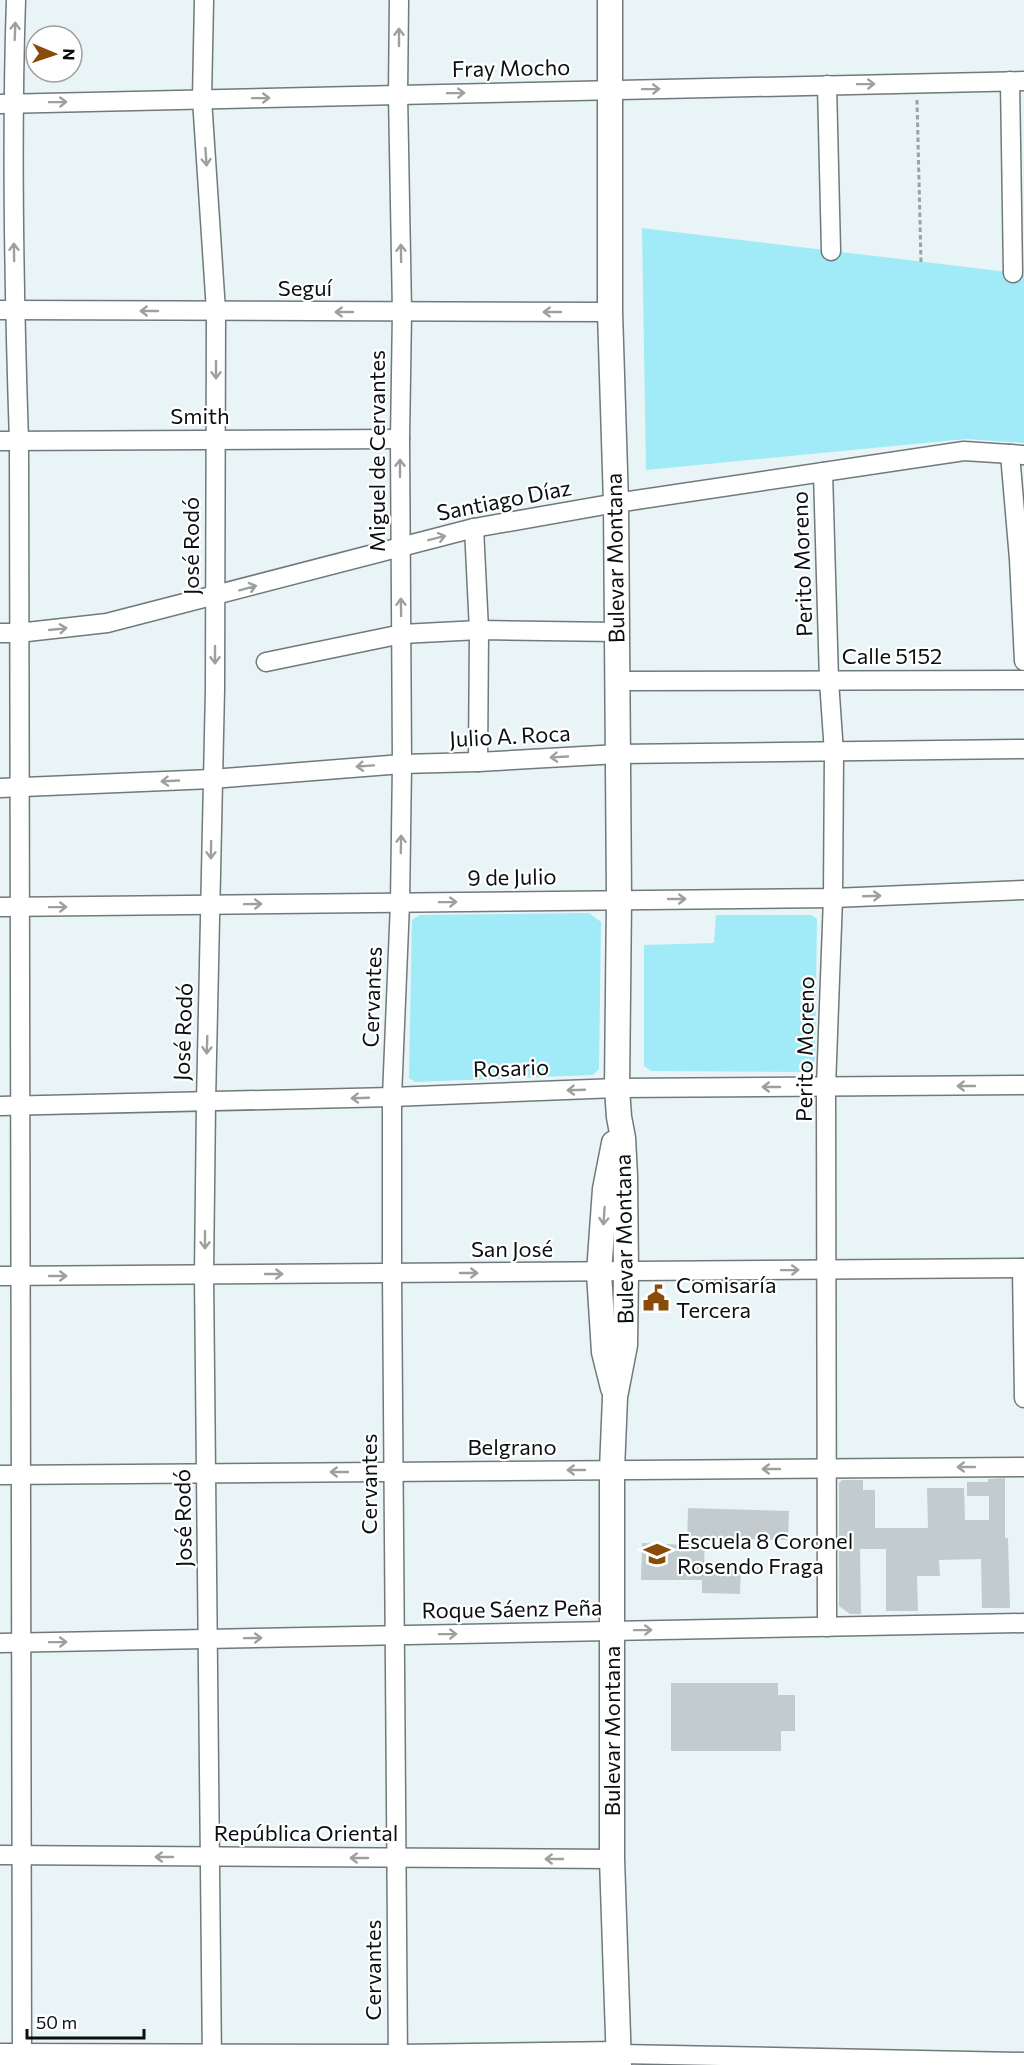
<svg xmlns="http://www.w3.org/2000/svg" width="1024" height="2065" font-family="Commissioner,sans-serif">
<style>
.green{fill:#a1eaf8}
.building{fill:#c2ccce}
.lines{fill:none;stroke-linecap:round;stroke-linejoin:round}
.street-casing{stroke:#70797b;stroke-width:21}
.secondary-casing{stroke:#70797b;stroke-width:27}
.path{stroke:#9aa2a4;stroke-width:3;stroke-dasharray:4.5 3;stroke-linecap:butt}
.street{stroke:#fff;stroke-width:18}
.secondary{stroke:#fff;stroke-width:24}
.oneway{stroke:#9e9f9f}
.labels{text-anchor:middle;stroke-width:4.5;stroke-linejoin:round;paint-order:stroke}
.street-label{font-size:22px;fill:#0c0f10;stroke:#fff}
.poi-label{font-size:22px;fill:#0c0f10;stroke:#fff;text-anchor:start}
</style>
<rect width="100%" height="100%" fill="#e9f4f6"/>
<g class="green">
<path d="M642,228l382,46v169l-58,-4 -320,31z"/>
<path d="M589,913l12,9 -2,147 -6,6 -178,7 -6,-4 3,-158 8,-5z"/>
<path d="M716,915h95l6,4 -2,141 -9,12 -155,-1 -7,-5v-121l70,-2z"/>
</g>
<g class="building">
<path d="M1005,1478v60h3l2,70h-28l-1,-49 -42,1 1,16h-23l1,35h-32v-62h-26l1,65h-11l-11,-8v-123l3,-3h21v10h12v38h53l-1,-40h37l1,32h24v-24h-22v-14h21v-3z"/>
<path d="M688,1508l101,3 -1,29 -83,-2 -1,27 37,2 -1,27 -38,-1v-13h-61l1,-37 45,2z"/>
<path d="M671,1683h107v12h17v36h-14v20h-110z"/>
</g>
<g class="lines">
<g class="street-casing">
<g id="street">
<path d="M16,0c-5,147 -2,294 3,441l3,1624"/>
<path d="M204,0l-2,99 14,212 -1,378 -9,413 -2,173 8,790"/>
<path d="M1010,81l3,192"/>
<path d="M827,85l4,166"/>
<path d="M0,104l1024,-23"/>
<path d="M0,310l610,2"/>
<path d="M0,441l400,-2"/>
<path d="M1010,454l9,105 5,102"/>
<path d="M823,472l6,209 5,72 -1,145 -7,189 1,540"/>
<path d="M474,528l5,102 -1,132"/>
<path d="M0,633h18l89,-10 367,-95 142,-25 348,-52 60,4"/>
<path d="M266,662l136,-28 77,-4 137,2"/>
<path d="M617,681l407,-1"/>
<path d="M0,788l212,-9 190,-15 76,-2 140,-8 406,-5"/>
<path d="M0,907l833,-9 191,-8"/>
<path d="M0,1106l392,-9 225,-9 407,-3"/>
<path d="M1022,1268l2,130"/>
<path d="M0,1276l1024,-8"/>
<path d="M0,1475l1024,-8"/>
<path d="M0,1643l1024,-20"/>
<path d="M0,1855l612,4"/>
<path d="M619,2054l405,8"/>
<path d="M398,2065l-6,-792v-176l8,-194 2,-139 -2,-325 2,-127 -4,-218 1,-94"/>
</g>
</g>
<g class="secondary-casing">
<g id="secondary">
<path d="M610,0v312l6,191 3,396 -2,189 2,29 4,21 2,38 1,96 -1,73 -10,52 -3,73v389l7,206"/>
<path d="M613,1388l-9,-36 -5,-79 6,-84 9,-46"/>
<path d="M0,2056l398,1 221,-3"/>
</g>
</g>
<path class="path" d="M917,100l4,162"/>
<use href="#street" class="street"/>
<use href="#secondary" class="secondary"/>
</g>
<defs><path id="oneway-shaft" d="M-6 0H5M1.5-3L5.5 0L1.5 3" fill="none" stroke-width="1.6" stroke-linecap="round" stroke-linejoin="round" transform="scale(1.5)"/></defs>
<g class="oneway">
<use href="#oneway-shaft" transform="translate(15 31) rotate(-88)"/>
<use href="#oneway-shaft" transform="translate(399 37) rotate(-90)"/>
<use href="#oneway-shaft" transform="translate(866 84) rotate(-1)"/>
<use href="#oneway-shaft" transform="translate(651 89) rotate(-1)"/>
<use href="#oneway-shaft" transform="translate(456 93) rotate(-1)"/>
<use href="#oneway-shaft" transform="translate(261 98) rotate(-1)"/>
<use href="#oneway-shaft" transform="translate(58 102) rotate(-1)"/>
<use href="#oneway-shaft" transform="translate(206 157) rotate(86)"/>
<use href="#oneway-shaft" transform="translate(14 252) rotate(-91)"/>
<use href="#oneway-shaft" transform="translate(401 253) rotate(-91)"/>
<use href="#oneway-shaft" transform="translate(149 311) rotate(-180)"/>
<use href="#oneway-shaft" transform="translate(344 312) rotate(-180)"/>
<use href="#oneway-shaft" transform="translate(552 312) rotate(180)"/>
<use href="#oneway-shaft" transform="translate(216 370) rotate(90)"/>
<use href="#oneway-shaft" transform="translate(400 468) rotate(-90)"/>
<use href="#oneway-shaft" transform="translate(437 538) rotate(-14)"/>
<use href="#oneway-shaft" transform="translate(248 588) rotate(-15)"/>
<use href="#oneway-shaft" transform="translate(401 607) rotate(-91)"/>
<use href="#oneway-shaft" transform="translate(58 629) rotate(-6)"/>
<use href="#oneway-shaft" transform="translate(215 655) rotate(90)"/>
<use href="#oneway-shaft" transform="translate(559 757) rotate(177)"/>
<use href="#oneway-shaft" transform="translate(365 766) rotate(176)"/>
<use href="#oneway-shaft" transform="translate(170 781) rotate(177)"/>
<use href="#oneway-shaft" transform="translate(401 844) rotate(-89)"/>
<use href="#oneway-shaft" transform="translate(211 850) rotate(91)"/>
<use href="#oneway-shaft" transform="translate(872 896) rotate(-2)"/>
<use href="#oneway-shaft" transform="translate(677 899)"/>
<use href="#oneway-shaft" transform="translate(448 902) rotate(-1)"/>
<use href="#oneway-shaft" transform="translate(253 904) rotate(-1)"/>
<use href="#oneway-shaft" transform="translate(58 907) rotate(-1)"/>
<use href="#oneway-shaft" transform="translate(207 1045) rotate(92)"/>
<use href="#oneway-shaft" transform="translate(966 1086) rotate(180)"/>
<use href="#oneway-shaft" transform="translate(771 1087) rotate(180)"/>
<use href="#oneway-shaft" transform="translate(576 1090) rotate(178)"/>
<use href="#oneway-shaft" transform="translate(360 1098) rotate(178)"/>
<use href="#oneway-shaft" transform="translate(604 1216) rotate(94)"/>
<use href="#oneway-shaft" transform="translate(205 1240) rotate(90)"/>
<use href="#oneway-shaft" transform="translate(790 1270) rotate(-1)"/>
<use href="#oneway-shaft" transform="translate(469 1273)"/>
<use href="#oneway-shaft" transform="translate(274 1274)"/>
<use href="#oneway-shaft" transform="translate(58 1276)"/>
<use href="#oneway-shaft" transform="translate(966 1467) rotate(180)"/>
<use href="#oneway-shaft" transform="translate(771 1469) rotate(180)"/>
<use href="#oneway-shaft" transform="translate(576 1470) rotate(180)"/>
<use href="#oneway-shaft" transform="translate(339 1472) rotate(180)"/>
<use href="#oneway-shaft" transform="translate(643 1630) rotate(-1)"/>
<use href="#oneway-shaft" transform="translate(448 1634) rotate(-1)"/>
<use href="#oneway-shaft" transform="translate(253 1638) rotate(-1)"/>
<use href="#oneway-shaft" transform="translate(58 1642) rotate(-1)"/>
<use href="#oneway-shaft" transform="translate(164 1857) rotate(-180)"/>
<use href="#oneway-shaft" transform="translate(359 1858) rotate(-180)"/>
<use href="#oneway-shaft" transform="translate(554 1859) rotate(-180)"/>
</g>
<defs>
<g id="civic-bare" transform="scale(2.07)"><path d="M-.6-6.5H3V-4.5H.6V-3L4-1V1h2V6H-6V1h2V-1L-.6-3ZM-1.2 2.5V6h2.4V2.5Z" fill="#884c08" stroke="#fff" stroke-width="2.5" paint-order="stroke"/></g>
<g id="school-bare" transform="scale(2.07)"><path d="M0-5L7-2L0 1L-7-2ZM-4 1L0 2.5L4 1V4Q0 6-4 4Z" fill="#884c08" stroke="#fff" stroke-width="2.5" paint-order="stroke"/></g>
</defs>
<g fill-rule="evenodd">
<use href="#civic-bare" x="656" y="1298"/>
<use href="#school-bare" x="657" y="1554"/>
</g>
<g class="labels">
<g class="street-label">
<text transform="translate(511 68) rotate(-1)" y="8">Fray Mocho</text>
<text x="305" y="296">Seguí</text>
<text x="200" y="424">Smith</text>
<text transform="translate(377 451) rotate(-90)" y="8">Miguel de Cervantes</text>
<text transform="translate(504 500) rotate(-11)" y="8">Santiago Díaz</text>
<text transform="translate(191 546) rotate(-90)" y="8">José Rodó</text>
<text transform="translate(615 558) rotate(-91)" y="8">Bulevar Montana</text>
<text transform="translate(802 564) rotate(-92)" y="8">Perito Moreno</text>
<text x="892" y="664">Calle 5152</text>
<text transform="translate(510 736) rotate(-3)" y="8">Julio A. Roca</text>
<text transform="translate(512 877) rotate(-1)" y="8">9 de Julio</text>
<text transform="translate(372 997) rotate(-88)" y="8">Cervantes</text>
<text transform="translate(183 1032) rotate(-88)" y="8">José Rodó</text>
<text transform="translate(805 1049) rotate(-89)" y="8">Perito Moreno</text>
<text transform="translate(511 1068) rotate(-2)" y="8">Rosario</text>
<text transform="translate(624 1239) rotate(-91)" y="8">Bulevar Montana</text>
<text x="512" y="1257">San José</text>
<text x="512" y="1455">Belgrano</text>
<text transform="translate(369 1484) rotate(-90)" y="8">Cervantes</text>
<text transform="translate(183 1518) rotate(-91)" y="8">José Rodó</text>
<text transform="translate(512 1609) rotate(-1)" y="8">Roque Sáenz Peña</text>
<text transform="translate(612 1731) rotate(-90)" y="8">Bulevar Montana</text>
<text x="306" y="1841">República Oriental</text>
<text transform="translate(373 1970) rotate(-90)" y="8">Cervantes</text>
</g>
<g class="poi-label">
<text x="676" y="1293">Comisaría<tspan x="676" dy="25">Tercera</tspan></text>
<text x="677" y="1549">Escuela 8 Coronel<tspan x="677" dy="25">Rosendo Fraga</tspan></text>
</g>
</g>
<g transform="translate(54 54) rotate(92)"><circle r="28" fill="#ffffff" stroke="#9e9f9f" stroke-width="1.5"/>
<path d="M0-4.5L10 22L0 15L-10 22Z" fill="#884c08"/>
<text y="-9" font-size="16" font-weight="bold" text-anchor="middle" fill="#0c0f10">N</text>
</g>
<path d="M27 2029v9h117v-9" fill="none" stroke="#0c0f10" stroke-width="3"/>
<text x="36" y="2029" font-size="18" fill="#0c0f10" stroke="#ffffff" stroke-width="4.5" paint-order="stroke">50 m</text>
</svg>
